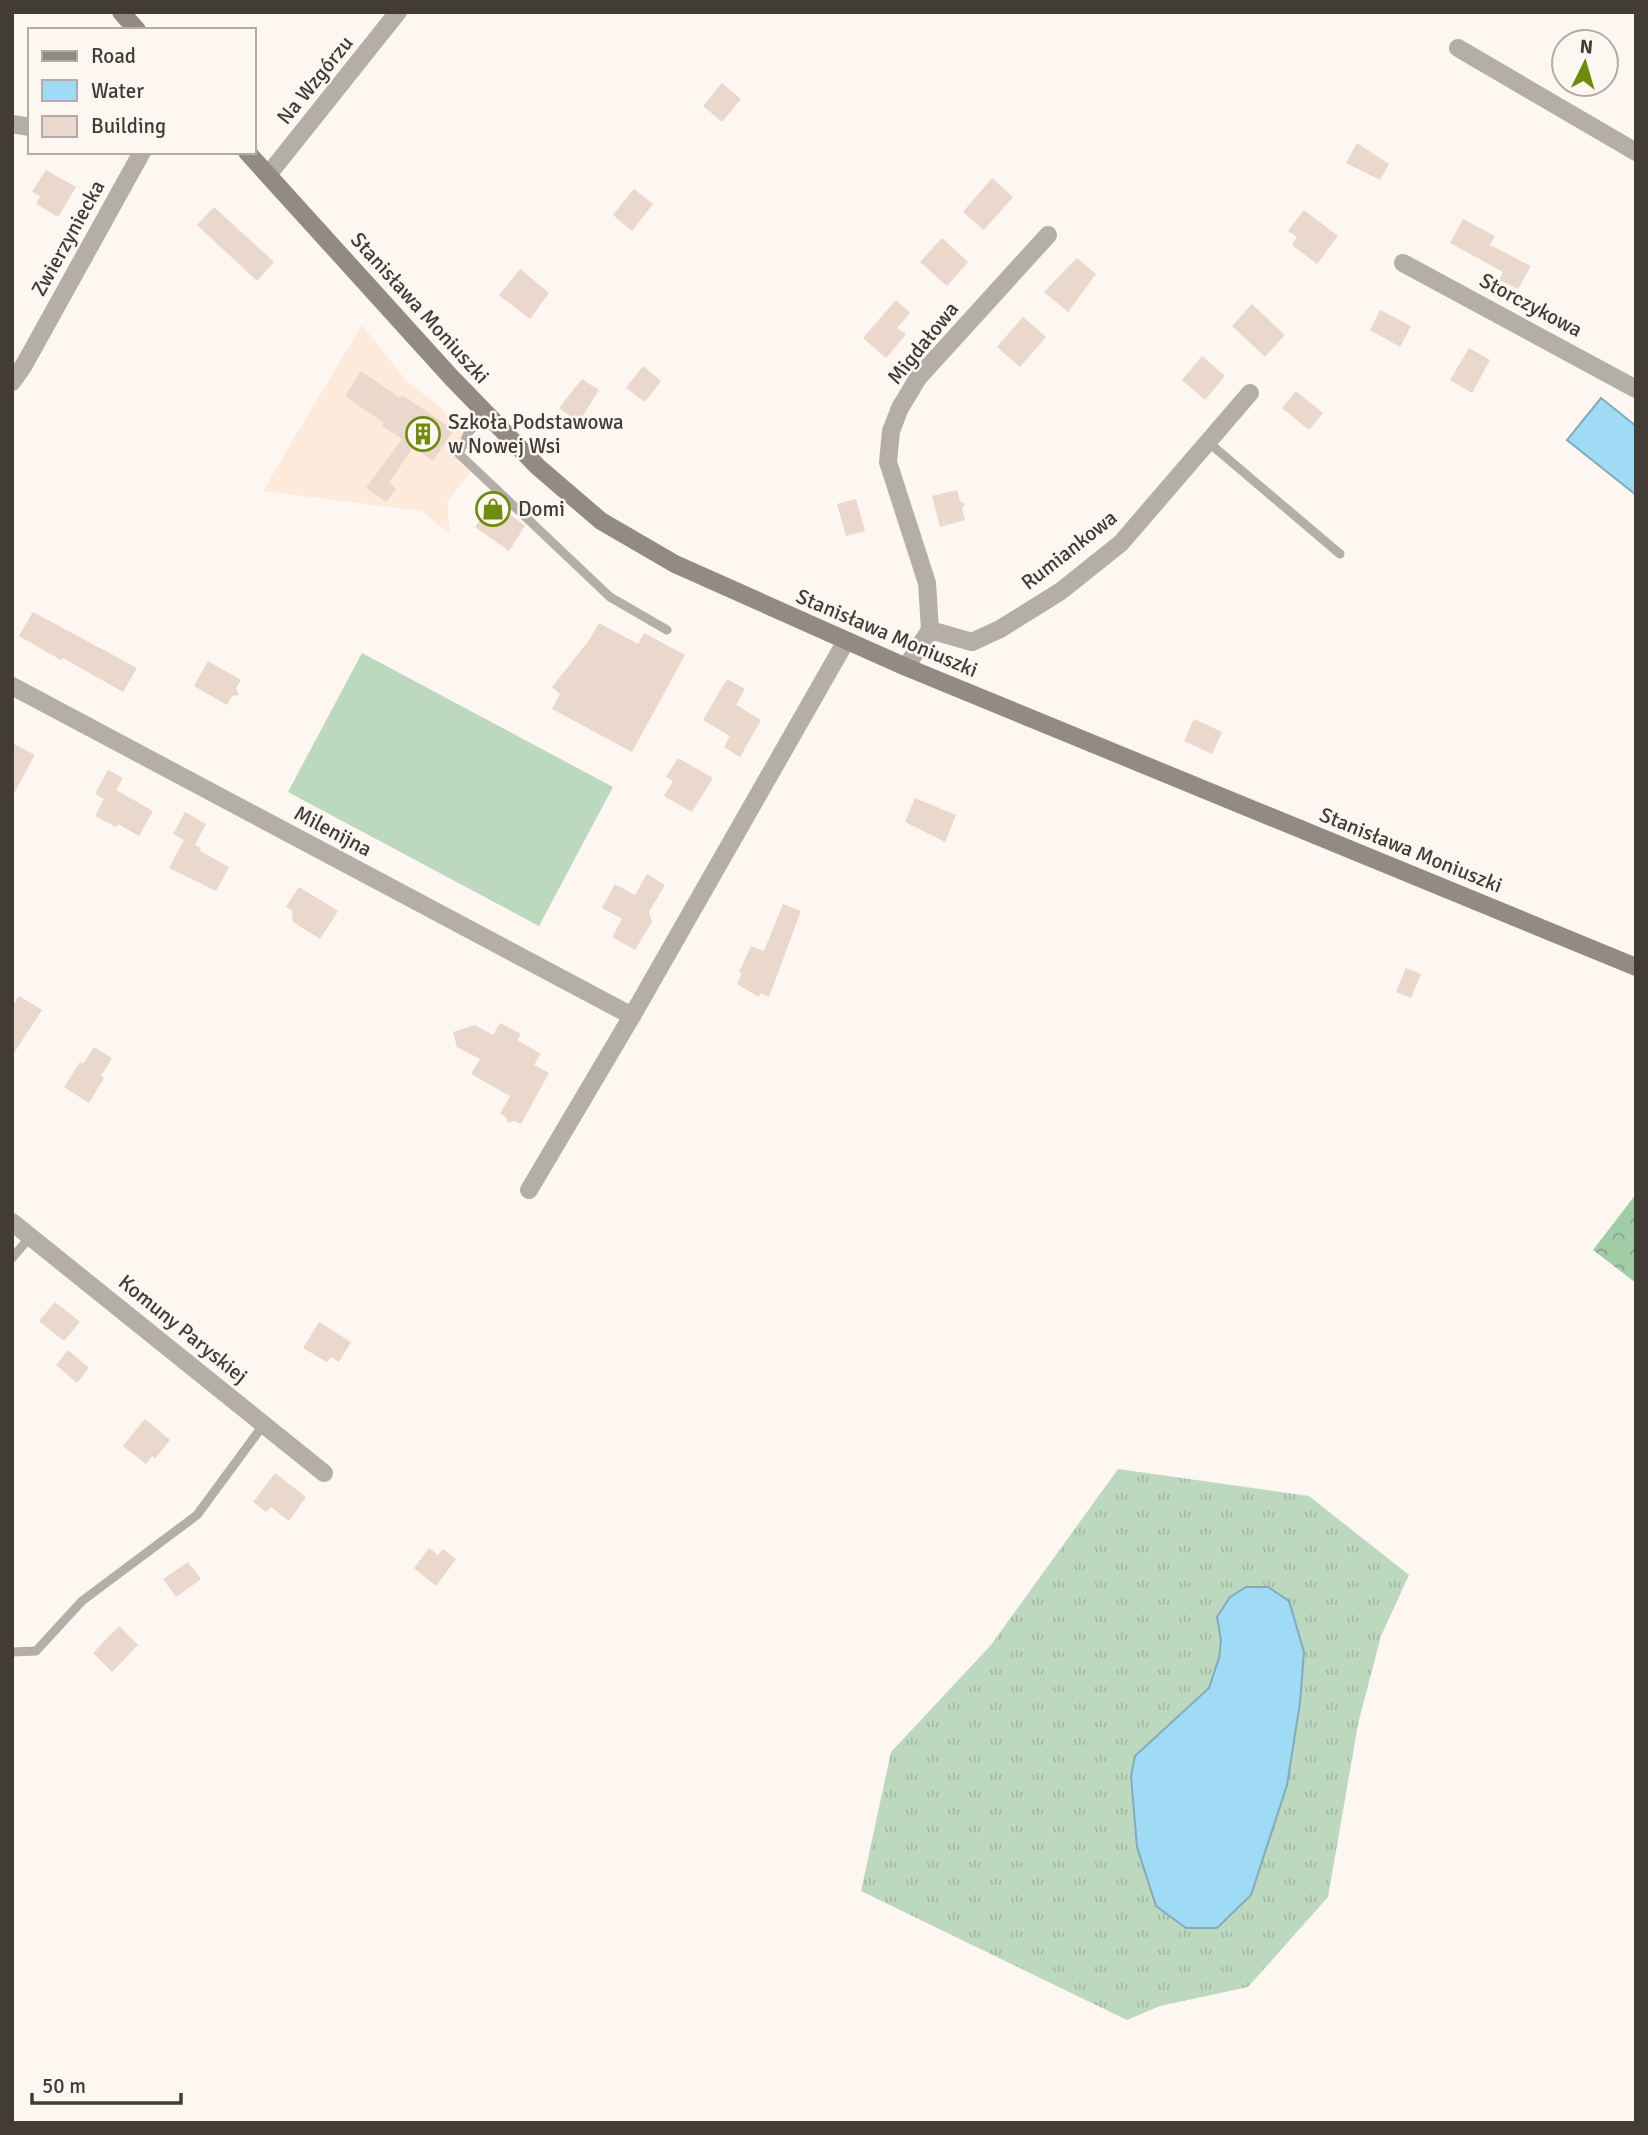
<svg xmlns="http://www.w3.org/2000/svg" width="1648" height="2135" font-family="Signika,sans-serif">
<style>
.built{fill:#fdeadb}
.grass{fill:url(#grass-tufts);fill-rule:evenodd}
.forest{fill:url(#forest-crowns)}
.pitch{fill:#bcd8bf}
.water{fill:#9fdbf5;stroke:#83abbc;stroke-width:2}
.building{fill:#e9d8cb}
.lines{fill:none;stroke-linecap:round;stroke-linejoin:round}
.lane{stroke:#b4aea7;stroke-width:9}
.street{stroke:#b4aea7;stroke-width:18}
.secondary{stroke:#938a81;stroke-width:18}
.labels{text-anchor:middle;stroke-width:5;stroke-linejoin:round;paint-order:stroke}
.street-label{font-size:21px;fill:#423b36;stroke:#fdf6f1}
.poi-label{font-size:21px;fill:#423b36;stroke:#fdf6f1;text-anchor:start}
</style>
<defs>
<pattern id="grass-tufts" width="24" height="20" patternUnits="userSpaceOnUse" patternTransform="scale(1.75)"><rect width="24" height="20" fill="#bcd8bf"/><path d="M3 7l-1-3M5 7V3M7 7l1-3M15 17l-1-3M17 17v-4M19 17l1-3" fill="none" stroke="#a3baa5"/></pattern>
<pattern id="forest-crowns" width="20" height="18" patternUnits="userSpaceOnUse" patternTransform="scale(1.75)"><rect width="20" height="18" fill="#a1cda6"/><path d="M2 6a3 3 0 1 1 6 0M12 15a3 3 0 1 1 6 0" fill="none" stroke="#85a888"/></pattern>
</defs>
<rect width="100%" height="100%" fill="#fdf6f1"/>
<path class="built" d="M362,325l46,58 29,21 28,29 -11,14 18,23 -25,32 3,32 -29,-23 -158,-20z"/>
<path class="grass" d="M1118,1469l191,27 100,79 -28,61 -23,88 -30,173 -80,90 -88,19 -33,14 -266,-129 30,-139 100,-107zM1217,1617l87,35 -4,51 -13,82 -101,143 -30,-22 -19,-59 -6,-71 4,-20 74,-68 10,-30 2,-18z"/>
<path class="forest" d="M1636,1194v89l-43,-33z"/>
<path class="pitch" d="M362,653l251,134 -74,139 -251,-134z"/>
<g class="water">
<path d="M1601,398l35,28v69l-69,-55z"/>
<path d="M1246,1587h22l21,14 15,51 -4,51 -13,82 -36,110 -34,33h-31l-30,-22 -19,-59 -6,-71 4,-20 74,-68 10,-30 2,-18 -4,-23 13,-20z"/>
</g>
<g class="building">
<path d="M722,83l19,16 -19,23 -19,-16z"/>
<path d="M1357,143l32,21 -9,16 -34,-17z"/>
<path d="M46,170l30,17 -18,30 -22,-13 4,-8 -8,-4z"/>
<path d="M992,178l21,19 -29,33 -21,-18z"/>
<path d="M634,189l19,15 -21,27 -19,-16z"/>
<path d="M214,207l60,55 -17,19 -60,-56z"/>
<path d="M1304,210l34,26 -21,28 -25,-19 5,-8 -9,-6z"/>
<path d="M1463,219l32,17 -5,9 41,21 -13,23 -19,-9 4,-8 -53,-29z"/>
<path d="M942,238l26,24 -21,24 -27,-24z"/>
<path d="M1077,258l19,16 -28,38 -24,-20z"/>
<path d="M520,269l29,24 -19,26 -31,-24z"/>
<path d="M896,300l14,13 -13,15 9,6 -20,24 -23,-20z"/>
<path d="M1252,304l33,31 -20,22 -33,-31z"/>
<path d="M1380,310l31,16 -11,21 -30,-17z"/>
<path d="M1023,317l23,20 -26,30 -23,-20z"/>
<path d="M1469,348l21,12 -18,33 -22,-13z"/>
<path d="M1202,356l23,20 -20,24 -23,-20z"/>
<path d="M643,366l18,15 -16,21 -19,-14z"/>
<path d="M361,371l39,27 2,-3 52,35 -21,31 -20,-14 -24,36 7,6 -10,13 -20,-14 36,-49 -20,-13 2,-3 -39,-27z"/>
<path d="M582,379l17,11 -20,32 -20,-14z"/>
<path d="M1296,391l27,22 -14,17 -27,-22z"/>
<path d="M957,490l3,11 5,3 -3,5 3,11 -25,7 -8,-31z"/>
<path d="M856,499l9,32 -19,5 -9,-32z"/>
<path d="M493,501l32,25 -16,25 -34,-24z"/>
<path d="M33,612l104,56 -14,24 -60,-34 -2,2 -42,-24z"/>
<path d="M599,623l39,21 6,-11 41,22 -53,97 -80,-43 8,-15 -8,-7 38,-48z"/>
<path d="M208,661l33,19 -5,8 3,7 -7,1 -5,9 -33,-19z"/>
<path d="M727,679l18,10 -9,16 25,15 -21,37 -16,-10 6,-11 -27,-16z"/>
<path d="M1194,719l28,13 -10,22 -28,-13z"/>
<path d="M12,743l23,12 -23,42z"/>
<path d="M678,758l35,20 -21,34 -28,-16 9,-15 -7,-4z"/>
<path d="M108,770l15,8 -7,12 37,21 -14,25 -21,-12 -2,3 -21,-11 9,-17 -9,-5z"/>
<path d="M915,798l41,17 -11,27 -40,-20z"/>
<path d="M185,812l21,12 -11,21 6,3 -1,3 29,16 -13,24 -47,-23 15,-28 -11,-6z"/>
<path d="M647,874l18,11 -16,27 3,10 -17,28 -23,-13 10,-18 -20,-11 13,-24 20,11z"/>
<path d="M299,887l39,24 -18,28 -27,-17 -1,-12 -6,-3z"/>
<path d="M783,904l18,7 -32,86 -9,-4 -1,4 -22,-13 5,-11 -3,-1 12,-26 13,5z"/>
<path d="M1406,968l15,6 -10,24 -15,-6z"/>
<path d="M19,996l23,14 -30,46v-49z"/>
<path d="M500,1023l21,11 -4,6 24,14 -7,11 15,8 -28,51 -7,-3 -6,2 -2,-6 -6,-3 10,-18 -39,-22 9,-15 -23,-12 -4,-15 22,-7 18,10z"/>
<path d="M94,1047l18,11 -11,18 3,2 -15,25 -25,-16 16,-25 3,2z"/>
<path d="M55,1302l25,20 -16,19 -25,-20z"/>
<path d="M319,1322l32,20 -12,20 -8,-5 -4,5 -24,-14z"/>
<path d="M68,1350l21,18 -12,15 -21,-18z"/>
<path d="M145,1419l25,21 -15,19 -3,-3 -6,8 -23,-18z"/>
<path d="M275,1473l31,24 -17,24 -18,-14 -5,5 -13,-10z"/>
<path d="M429,1548l9,7 5,-6 13,10 -20,27 -22,-18z"/>
<path d="M188,1562l13,17 -25,18 -13,-18z"/>
<path d="M119,1626l19,19 -26,27 -19,-19z"/>
</g>
<g class="lines">
<g class="lane">
<path d="M486,414l-18,19 -9,21 151,143 57,33"/>
<path d="M1208,442l132,112"/>
<path d="M12,1258l19,-22"/>
<path d="M12,1652l24,-1 46,-50 115,-86 67,-91"/>
</g>
<g class="street">
<path d="M1458,48l178,104"/>
<path d="M12,124l18,3"/>
<path d="M268,175l130,-163"/>
<path d="M1403,263l233,126"/>
<path d="M12,382l12,-17 118,-213"/>
<path d="M930,630l42,12 28,-13 61,-38 60,-48 129,-150"/>
<path d="M906,667l24,-37 -3,-47 -39,-121 3,-31 9,-23 18,-30 130,-143"/>
<path d="M12,686l620,330"/>
<path d="M529,1190l103,-174 214,-375"/>
<path d="M12,1222l312,251"/>
</g>
<g class="secondary">
<path d="M121,12l16,18"/>
<path d="M247,152l203,224 88,91 63,54 74,43 231,103 730,300"/>
</g>
</g>
<defs>
<g id="building-ring" transform="scale(1.75)"><circle r="9.5" fill="#fdf6f1" stroke="#6d8c0c" stroke-width="1.5"/><path d="M-4-6H4V6H1V3H-1V6H-4ZM-2.5-4.3h1.7v1.8h-1.7ZM.8-4.3h1.7v1.8H.8ZM-2.5-1h1.7V.8h-1.7ZM.8-1h1.7V.8H.8Z" fill="#6d8c0c"/></g>
<g id="shop-ring" transform="scale(1.75)"><circle r="9.5" fill="#fdf6f1" stroke="#6d8c0c" stroke-width="1.5"/><path d="M-5-2.5h2.3a2.7 3.5 0 0 1 5.4 0H5L5.5 6h-11ZM-1.5-2.5h3a1.5 2.3 0 0 0-3 0Z" fill="#6d8c0c"/></g>
</defs>
<g fill-rule="evenodd">
<use href="#building-ring" x="423" y="434"/>
<use href="#shop-ring" x="493" y="509"/>
</g>
<g class="labels">
<g class="street-label">
<text transform="translate(315 80) rotate(-51)" y="7">Na Wzgórzu</text>
<text transform="translate(68 238) rotate(-61)" y="7">Zwierzyniecka</text>
<text transform="translate(1531 305) rotate(28)" y="7">Storczykowa</text>
<text transform="translate(420 308) rotate(48)" y="7">Stanisława Moniuszki</text>
<text transform="translate(923 343) rotate(-51)" y="7">Migdałowa</text>
<text transform="translate(1069 550) rotate(-38)" y="7">Rumiankowa</text>
<text transform="translate(887 633) rotate(23)" y="7">Stanisława Moniuszki</text>
<text transform="translate(333 831) rotate(28)" y="7">Milenijna</text>
<text transform="translate(1411 850) rotate(22)" y="7">Stanisława Moniuszki</text>
<text transform="translate(183 1329) rotate(39)" y="7">Komuny Paryskiej</text>
</g>
<g class="poi-label">
<text x="448" y="429">Szkoła Podstawowa<tspan x="448" dy="24">w Nowej Wsi</tspan></text>
<text x="518" y="516">Domi</text>
</g>
</g>
<rect width="1648" height="2135" fill="none" stroke="#423b36" stroke-width="28"/>
<rect x="28" y="28" width="228" height="126" fill="#fdf6f1" stroke="#b2aba6" stroke-width="2"/>
<rect x="42" y="51" width="35" height="10" fill="#938a81" stroke="#b2aba6" stroke-width="2"/>
<text x="91" y="63" font-size="21" fill="#423b36">Road</text>
<rect x="42" y="80" width="35" height="21" fill="#9fdbf5" stroke="#b2aba6" stroke-width="2"/>
<text x="91" y="98" font-size="21" fill="#423b36">Water</text>
<rect x="42" y="116" width="35" height="21" fill="#e9d8cb" stroke="#b2aba6" stroke-width="2"/>
<text x="91" y="133" font-size="21" fill="#423b36">Building</text>
<g transform="translate(1585 63) rotate(5)"><circle r="33" fill="#fdf6f1" stroke="#b2aba6" stroke-width="2"/>
<path d="M0-5L12 26L0 18L-12 26Z" fill="#6d8c0c"/>
<text y="-10" font-size="19" font-weight="bold" text-anchor="middle" fill="#423b36">N</text>
</g>
<path d="M32 2093v10h149v-10" fill="none" stroke="#423b36" stroke-width="3.5"/>
<text x="42" y="2093" font-size="21" fill="#423b36" stroke="#fdf6f1" stroke-width="5" paint-order="stroke">50 m</text>
</svg>
